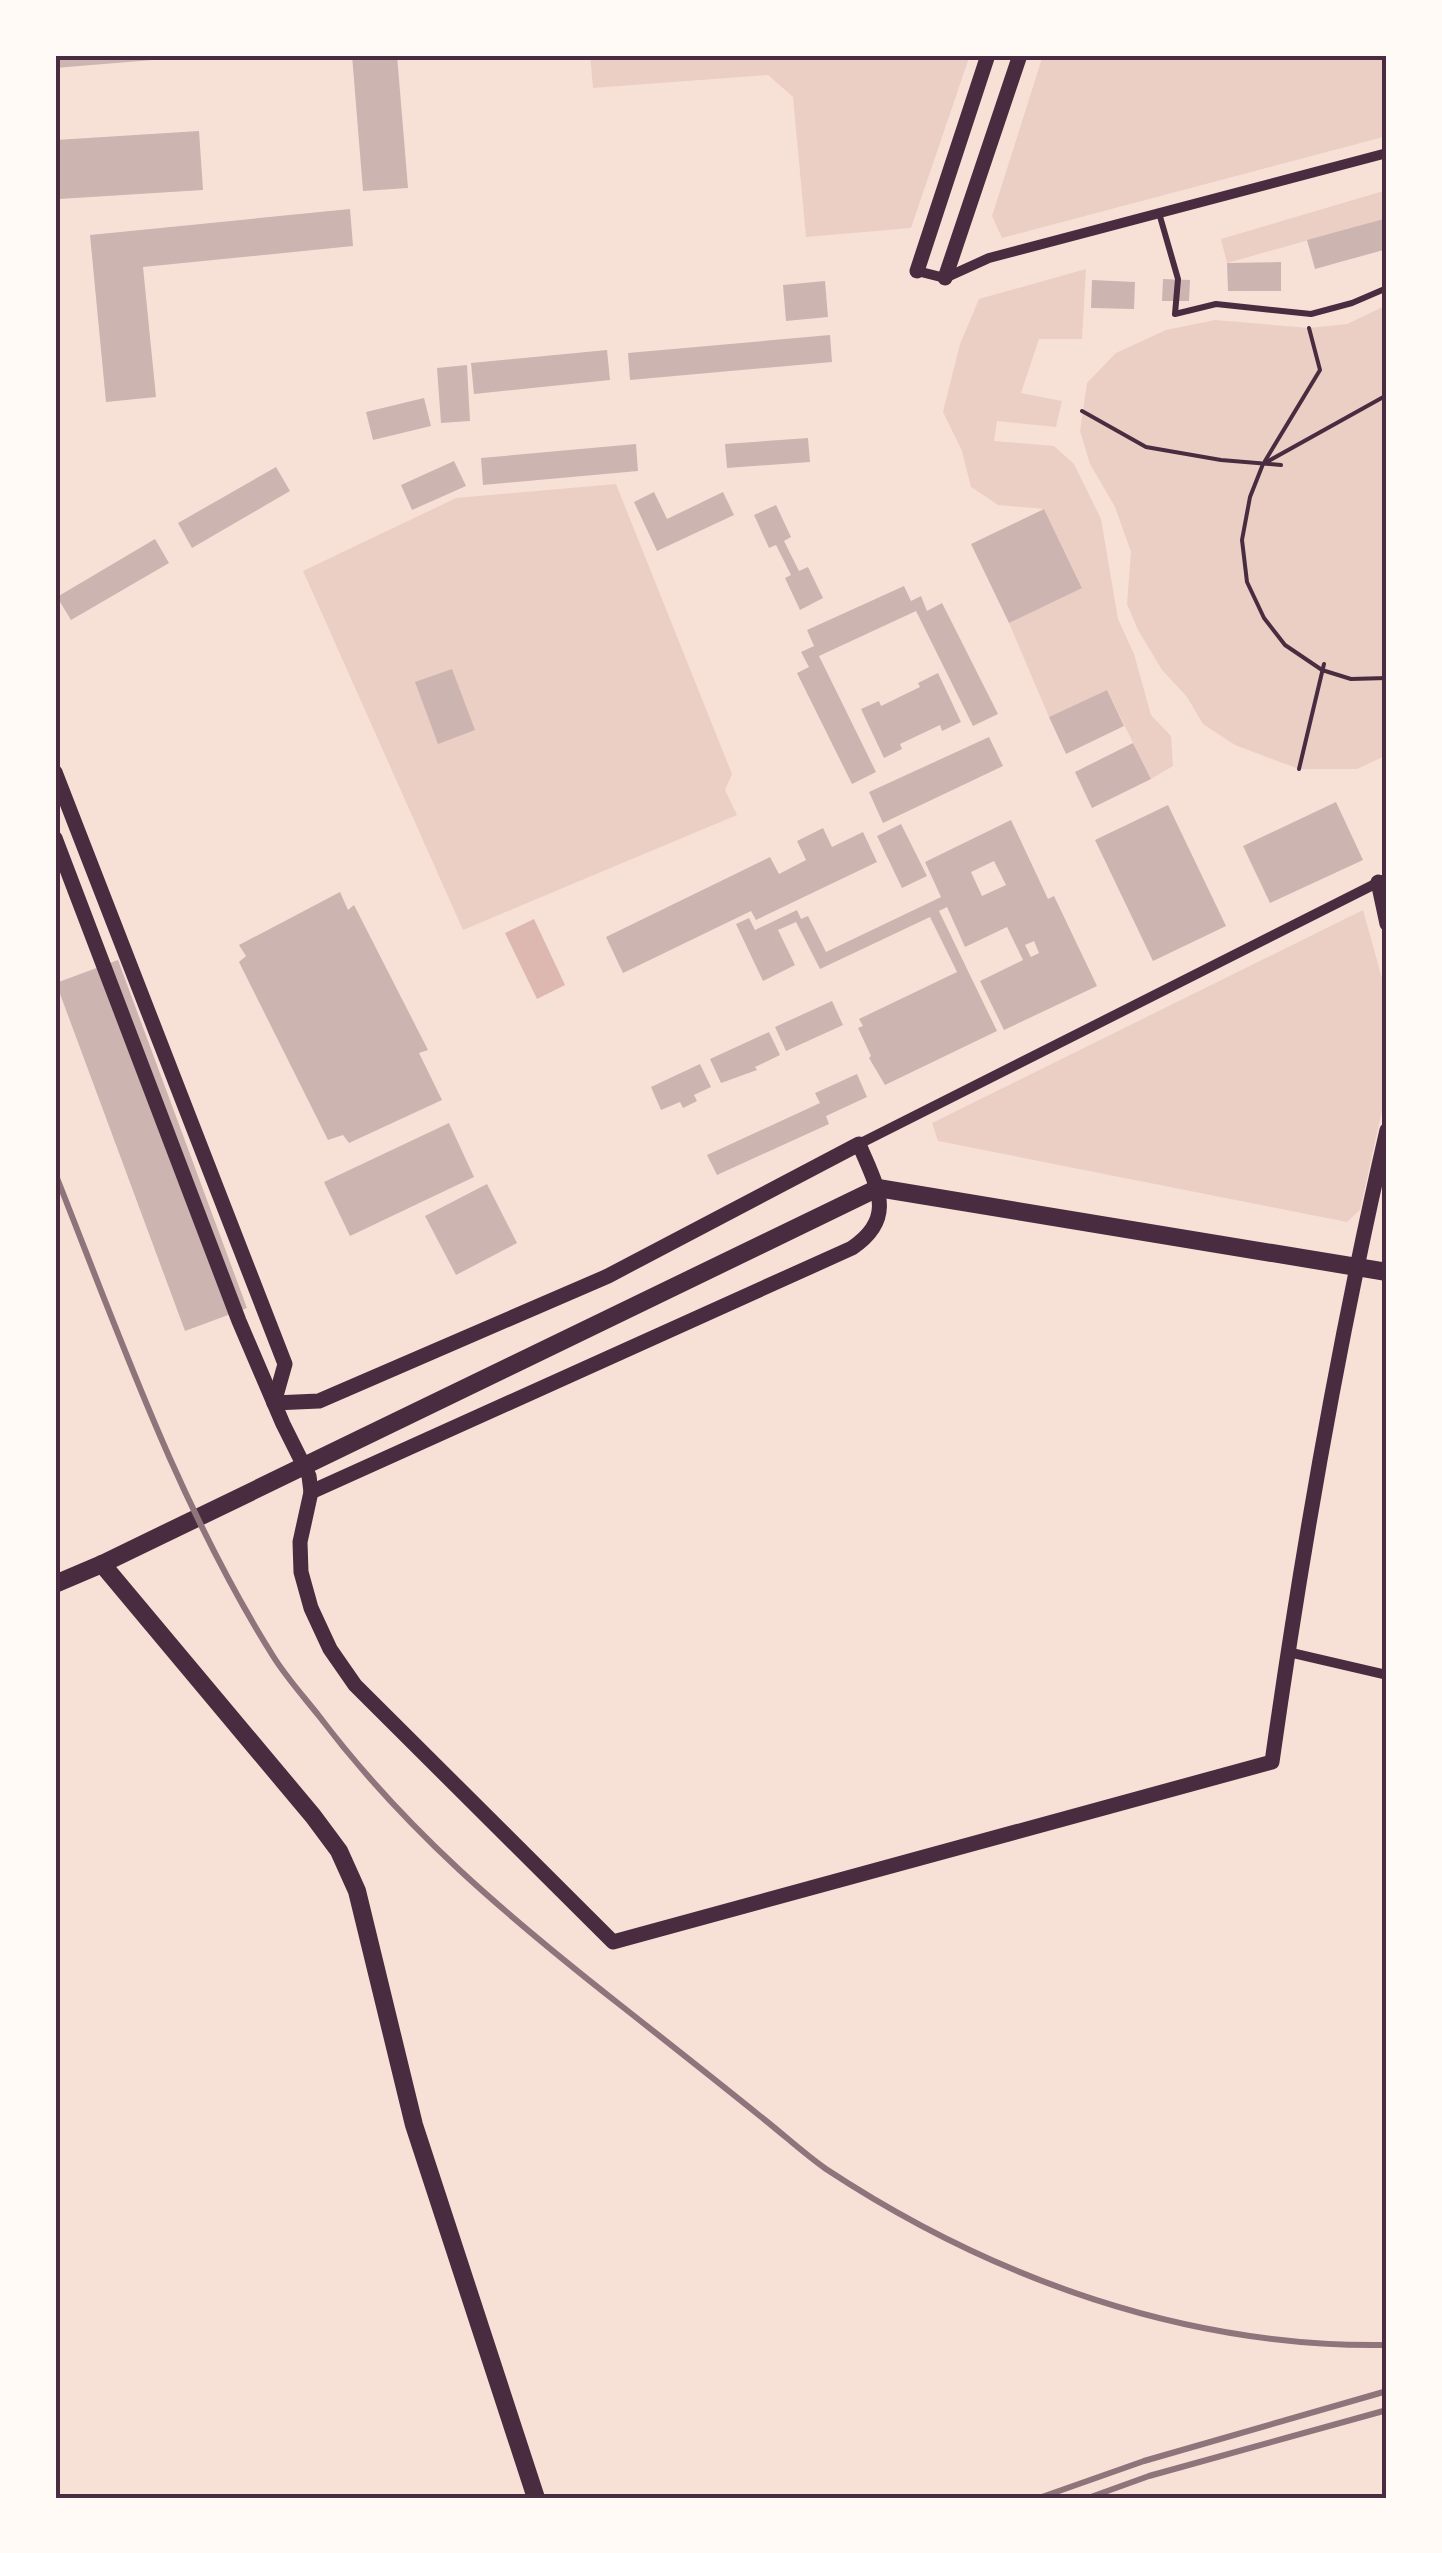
<svg xmlns="http://www.w3.org/2000/svg" width="1442" height="2553" font-family="'Titillium Web',sans-serif">
<style>
.green{fill:#ebcfc5}
.water{fill:#dcb8b0}
.building{fill:#ccb4b1;fill-rule:evenodd}
.lines{fill:none;stroke-linecap:round;stroke-linejoin:round}
.path{stroke:#4a2c40;stroke-width:4}
.service{stroke:#4a2c40;stroke-width:6}
.minor{stroke:#4a2c40;stroke-width:10}
.tertiary{stroke:#4a2c40;stroke-width:15}
.secondary{stroke:#4a2c40;stroke-width:18}
.rail{stroke:#8f747c;stroke-width:6}
.neatline{fill:none;stroke:#4a2c40;stroke-width:4}
</style>
<rect width="100%" height="100%" fill="#f7e1d7"/>
<g class="green">
<path d="M590,55h380l-59,173 -105,9 -13,-140 -25,-22 -175,13z"/>
<path d="M1043,55h344v81l-385,102 -10,-22z"/>
<path d="M1387,190v28l-160,45 -6,-24z"/>
<path d="M1086,269l-4,70h-43l-18,54 41,8 -6,26 -59,-6 -3,20 60,5 20,18 27,55 17,100 16,35 17,61 20,21 2,30 -22,13 -44,-89 -58,27 -40,-94 73,-36 -38,-78 -46,-4 -27,-18 -9,-36 -19,-39 17,-68 19,-45z"/>
<path d="M1387,305v450l-30,14h-58l-64,-24 -32,-21 -16,-27 -25,-27 -24,-40 -11,-26 4,-52 -16,-45 -25,-43 -10,-33 7,-48 29,-30 50,-23 49,-10 94,8 38,-4z"/>
<path d="M616,484l116,290 -7,16 12,25 -274,115 -160,-359 153,-73z"/>
<path d="M1363,910l24,86v92l-27,122 -13,12 -409,-81 -6,-18z"/>
</g>
<path class="water" d="M534,919l31,66 -28,14 -32,-66z"/>
<g class="building">
<path d="M55,55h122v3l-122,10z"/>
<path d="M352,55h45l11,133 -45,3z"/>
<path d="M199,131l4,59 -144,9 -3,-59z"/>
<path d="M350,209l3,37 -210,21 13,130 -50,5 -16,-167z"/>
<path d="M1387,218v31l-72,20 -8,-29z"/>
<path d="M1281,262v29h-53l-1,-28z"/>
<path d="M1163,279l27,1 -1,21h-27z"/>
<path d="M1092,280l43,2 -1,27 -43,-1z"/>
<path d="M825,281l3,36 -42,4 -3,-36z"/>
<path d="M830,335l2,27 -202,18 -2,-27z"/>
<path d="M607,350l3,30 -136,14 -3,-31z"/>
<path d="M467,365l3,56 -29,2 -4,-55z"/>
<path d="M424,398l7,28 -58,14 -7,-28z"/>
<path d="M808,438l2,24 -83,6 -2,-24z"/>
<path d="M636,444l2,27 -155,14 -2,-27z"/>
<path d="M454,461l12,25 -54,24 -11,-25z"/>
<path d="M276,467l14,24 -98,57 -14,-25z"/>
<path d="M654,492l13,27 56,-27 11,23 -77,36 -23,-49z"/>
<path d="M776,505l15,32 -7,4 15,30 9,-4 15,31 -23,12 -15,-32 6,-3 -15,-30 -7,3 -15,-33z"/>
<path d="M1044,509l38,79 -73,35 -38,-79z"/>
<path d="M155,539l14,24 -98,57 -14,-23z"/>
<path d="M904,586l7,15 10,-5 6,15 15,-8 56,111 -25,12 -57,-115 -97,45 57,116 -24,12 -55,-111 12,-6 -8,-15 13,-6 -7,-16z"/>
<path d="M452,669l23,61 -37,14 -23,-62z"/>
<path d="M938,673l23,49 -19,9 -2,-6 -40,19 2,5 -18,9 -23,-49 18,-8 2,5 39,-19 -2,-4z"/>
<path d="M1107,690l17,36 -58,28 -17,-37z"/>
<path d="M989,737l14,29 -120,57 -14,-31z"/>
<path d="M1133,743l18,36 -59,29 -17,-36z"/>
<path d="M1336,802l27,58 -93,43 -27,-57z"/>
<path d="M1168,805l58,121 -73,35 -58,-121z"/>
<path d="M1011,820l37,79 6,-3 43,90 -93,44 -24,-49 43,-21 -16,-33 -42,20 -18,-40 -8,4 58,120 -112,54 -16,-27 2,-2 -13,-28 5,-2 -4,-7 98,-47 -27,-55 -110,52 -24,-47 -18,8 17,35 -32,16 -27,-57 13,-6 6,12 42,-20 4,9 7,-3 18,36 115,-55 -16,-35zM994,861l12,24 -24,11 -11,-24zM1034,941l5,12 -8,4 -6,-12z"/>
<path d="M901,824l26,52 -25,12 -25,-52z"/>
<path d="M823,828l9,19 31,-15 14,30 -121,58 -5,-9 -128,62 -17,-36 164,-80 9,17 27,-14 -9,-19z"/>
<path d="M340,892l8,18 6,-5 74,145 -9,3 23,47 -93,43 -6,-8 -15,5 -89,-178 7,-6 -7,-11z"/>
<path d="M118,960l129,348 -62,23 -129,-348z"/>
<path d="M832,1001l11,24 -57,26 -11,-24z"/>
<path d="M769,1032l11,23 -25,12 2,3 -36,13 -11,-24z"/>
<path d="M700,1064l11,23 -17,8 3,6 -14,7 -3,-6 -19,8 -10,-23z"/>
<path d="M857,1074l10,23 -41,19 3,8 -112,51 -10,-20 113,-52 -5,-10z"/>
<path d="M449,1123l25,54 -124,59 -26,-54z"/>
<path d="M487,1184l30,59 -61,32 -31,-59z"/>
</g>
<g class="lines">
<g class="path">
<path d="M1387,395l-124,69 -13,33 -8,43 5,42 17,36 21,27 37,25 29,9 36,-1"/>
<path d="M1082,411l64,36 75,13 60,5"/>
<path d="M1265,461l55,-91 -11,-42"/>
<path d="M1299,769l25,-105"/>
</g>
<path class="service" d="M1159,213l19,66 -3,35 41,-10 95,10 41,-11 35,-15"/>
<g class="minor">
<path d="M917,271l28,7 44,-20 398,-105"/>
<path d="M859,1144l528,-266"/>
<path d="M1288,1652l99,23"/>
</g>
<g class="tertiary">
<path d="M917,271l71,-216"/>
<path d="M945,278l75,-223"/>
<path d="M55,772l230,592 -11,39"/>
<path d="M55,838l184,483 44,103 26,52 2,16 -11,50 1,30 10,36 19,41 25,36 258,257 659,-180c30,-212 67,-424 115,-632"/>
<path d="M1378,882l9,42"/>
<path d="M274,1403l45,-2 289,-125 251,-132c17,42 39,73 -7,104l-541,244"/>
</g>
<g class="secondary">
<path d="M102,1564l211,252 26,35 18,40 57,234 122,373"/>
<path d="M55,1584l47,-20 776,-376 509,84"/>
</g>
<g class="rail">
<path d="M55,1173c65,164 124,333 218,483 13,21 31,41 46,60 87,115 187,199 300,288 47,37 94,74 141,112 22,17 43,37 66,53 167,110 361,179 561,176"/>
<path d="M1039,2498l105,-37 243,-70"/>
<path d="M1088,2498l61,-22 238,-66"/>
</g>
</g>
<rect width="1442" height="2553" fill="none" stroke="#fffaf5" stroke-width="115"/>
<rect x="58" y="58" width="1326" height="2438" class="neatline"/>
</svg>
